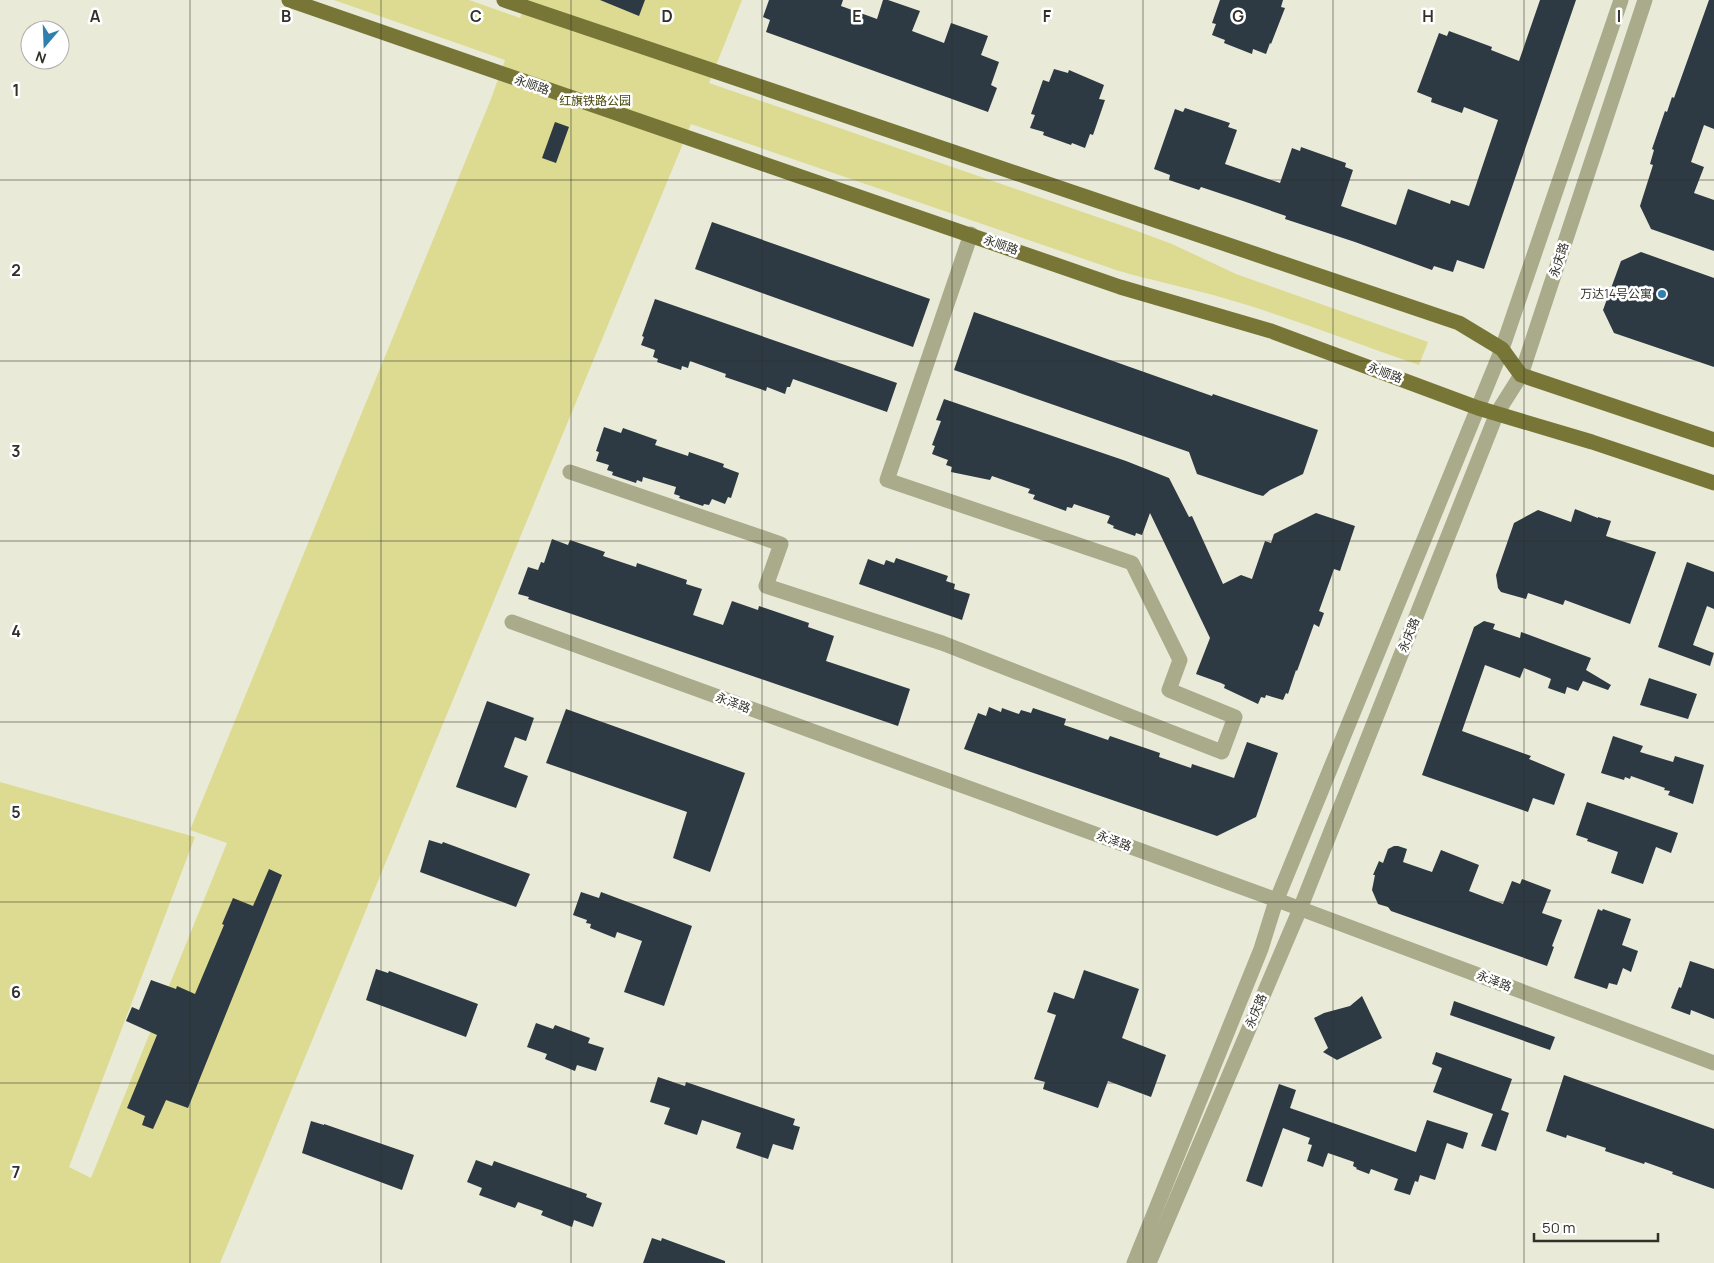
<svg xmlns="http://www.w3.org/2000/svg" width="1714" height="1263" font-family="Manrope,'Noto Sans SC',sans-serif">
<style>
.green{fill:#dcdb91}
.building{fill:#2d3a43}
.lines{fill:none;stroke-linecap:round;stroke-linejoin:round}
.minor{stroke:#aaab8a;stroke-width:15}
.major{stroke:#787637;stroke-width:15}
.grid{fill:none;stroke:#31312a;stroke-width:1;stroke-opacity:0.55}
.poi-dot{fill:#307fb1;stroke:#fff;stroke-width:2}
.labels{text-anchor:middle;stroke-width:5;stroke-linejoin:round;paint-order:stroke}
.street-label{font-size:12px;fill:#31312a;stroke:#fff}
.park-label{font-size:12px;fill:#484607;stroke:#fff}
.poi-label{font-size:12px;fill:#31312a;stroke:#fff;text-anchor:end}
.grid-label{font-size:16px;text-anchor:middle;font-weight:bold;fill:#31312a;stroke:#fff;stroke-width:5;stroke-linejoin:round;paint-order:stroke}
</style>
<rect width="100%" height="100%" fill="#e9ead8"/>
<path class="green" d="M334,0h135l51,18 7,-18h215l-33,83 420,145 43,16 64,30 192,68 -9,23c-64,-22 -127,-47 -192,-66 -37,-11 -74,-18 -111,-29l-425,-146 -471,1139h-220v-481l195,55 -126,330 22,11 136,-335 -37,-13 301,-731 14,-39z"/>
<g class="building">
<path d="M600,0h45l-6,16z"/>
<path d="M769,0h74l-2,6 36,13 6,-19h5l32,11 -8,20 32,12 7,-20 37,13 -7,19 18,7 -8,23 6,3 -9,24 -222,-80 4,-12 -7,-3z"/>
<path d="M1220,0h63l-2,7 4,1 -14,36 -1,-1 -4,11 -13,-5 -1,5 -28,-11 1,-3 -13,-5 4,-11 -4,-1z"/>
<path d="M1540,0h36l-92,269 -27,-9 -4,12 -19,-6 -2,4 -77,-28 -70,-23 1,-3 -43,-15 -42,-14 -2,3 -30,-10 1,-5 -16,-6 21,-60 8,3 2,-4 45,15 -2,4 9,3 -12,34 55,19 12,-35 8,3 1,-4 45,16 -1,4 8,3 -12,36 23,8 32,11 12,-36 42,15 1,-4 18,6 29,-86 -34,-13 -2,6 -31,-11 1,-4 -15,-6 22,-59 8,3 2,-5 43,16 -1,3 28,11z"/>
<path d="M1709,0h5v129l-10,-4 -13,37 13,5 -10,26 20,7v51l-63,-22 -11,-23 13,-41 -3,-1 4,-14 -2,-1 13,-38 2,1 5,-15 2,1z"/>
<path d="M1054,69l14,4 1,-3 35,15 -5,14 6,1 -12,35 -3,-1 -5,14 -13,-5 -1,2 -28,-10 1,-3 -14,-4 5,-13 -4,-1 12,-34 6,2z"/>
<path d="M555,122l14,5 -13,36 -14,-5z"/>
<path d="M712,222l218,77 -17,48 -218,-78z"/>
<path d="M1641,252l73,26v89l-100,-34 -11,-23 18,-49z"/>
<path d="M655,299l242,84 -10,29 -94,-33 -3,8h-3l-2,7 -18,-7 -1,4 -41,-14 1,-3 -36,-13 -2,7 -6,-2 -1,4 -24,-8 1,-3 -5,-2 2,-7 -14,-5 3,-8 -2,-1z"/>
<path d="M974,312l238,84 1,-2 105,36 -15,44 -33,16 -7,6 -7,-2 -59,-20 -8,-22 -235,-82z"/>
<path d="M944,399l182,62 43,17 20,39 3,-1 31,68 18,-9 11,4 13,-38 6,2 3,-9 42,-21 39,13 -15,45 -6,-2 -15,42 5,2 -5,14 -5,-3 -17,47 -1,-1 -8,24 -2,-1 -3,7 -17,-5 -1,3 -4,-1 -3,7 -34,-16 1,-3 -4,-2 -25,-9 14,-36 -60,-125 -8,22 -6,-2 -1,3 -22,-8 1,-2 -7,-3 3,-7 -36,-12 -2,4 -5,-1 -1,4 -33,-12 2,-4 -7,-2 2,-4 -38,-13 -2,4 -39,-8 1,-5 -6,-2 2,-5 -16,-6 3,-8 -3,-1 9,-24 -5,-1z"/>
<path d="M604,427l17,6 2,-5 34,12 -2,5 33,11 1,-4 35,12 -1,3 16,6 -8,25 -3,-1 -3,7 -13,-5 -3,6 -5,-1 -1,2 -24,-8 1,-2 -6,-2 2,-7 -33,-10 -1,5 -5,-2 -1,3 -24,-8 1,-3 -6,-2 2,-5 -13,-4 3,-9 -3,-1z"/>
<path d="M1575,509l23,9v-1l13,4 -5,15 50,16 -26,72 -65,-24 -2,5 -35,-12 -2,6 -25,-7 -3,-4 -2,-13 18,-52 24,-13 33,12z"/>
<path d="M552,539l16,6 2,-5 35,12 -2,4 33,11 1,-4 50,17 -1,4 16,5 -9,26 30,10 9,-24 26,9 1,-4 50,17 -1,4 26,9 -8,25 84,28 -12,37 -370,-127 1,-2 -11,-3 10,-27 10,3 3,-8 3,1z"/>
<path d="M896,558l52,18 -2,5 9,3 -1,5 16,5 -8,26 -103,-36 9,-25 16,6 2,-5 8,3z"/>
<path d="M1687,562l27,10v37l-7,-3 -14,39 21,8 -4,13 -52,-19z"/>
<path d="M1484,621l11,3 -2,5 27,9 1,-6 70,26 -5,12 25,15 -3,5 -25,-9 -5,10 -11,-4 -2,7 -17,-6 3,-9 -2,-1 -25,-10 -4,10 -35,-13 -23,66 69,25 -2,3 36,15 -11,31 -21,-7 -5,14 -106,-37 52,-148z"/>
<path d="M1649,678l48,16 -9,25 -48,-14z"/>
<path d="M487,701l47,17 -8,23 -11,-4 -11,30 24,9 -12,32 -60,-21z"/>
<path d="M989,707l12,5 1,-4 17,6 2,-4 10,3 2,-5 33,11 -2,6 44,15 2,-4 50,17 -1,4 32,11 1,-4 42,14 13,-36 31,11 -22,64 -39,19 -253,-87 14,-36 8,3z"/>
<path d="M566,709l179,64 -35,99 -37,-14 14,-46 -141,-49z"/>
<path d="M1613,736l30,10 -3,6 33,10 2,-6 29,9 -11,39 -25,-9 2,-4 -6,-1 1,-2 -34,-12 -1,3 -5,-2 -1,3 -23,-7z"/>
<path d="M1587,802l91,31 -7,20 -15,-6 -13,37 -32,-11 7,-21 -31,-11 1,-2 -12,-4z"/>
<path d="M429,840l13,4 1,-2 87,32 -14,33 -96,-35z"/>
<path d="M1394,846h4l9,3 -4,13 29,10 9,-22 38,15 -10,26 34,13 9,-23 8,3 2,-5 29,11 -9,23 20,7 -10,26 2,1 -7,19 -156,-55 -3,-4 -10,-3 -6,-14 3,-15h-2l6,-14 4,2 5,-14z"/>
<path d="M269,869l13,6 -94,233 -22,-8 -13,29 -11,-4 3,-9 -18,-8 30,-73 -31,-14 6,-14 7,3 12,-30 25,9 1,-3 18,8 29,-69 -2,-1 11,-26 20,8z"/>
<path d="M581,892l18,6 2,-6 91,34 -28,80 -40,-14 18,-51 -25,-9 -2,6 -25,-10 1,-4 -5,-1 1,-3 -14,-5z"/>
<path d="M1598,909l4,2 1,-2 28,10 -9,26 16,6 -7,21 -8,-4 -6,17 -8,-2 -2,6 -33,-11z"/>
<path d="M1690,961l24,8v50l-23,-9 -1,5 -19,-7 8,-21 2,1z"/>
<path d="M376,969l12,4 1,-2 89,33 -12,33 -100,-37z"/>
<path d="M1084,970l55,19 -17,49 44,17 -15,42 -43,-16 -10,27 -55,-19 2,-7 -11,-3 22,-64 -9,-3 7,-20 20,7z"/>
<path d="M1362,996l20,42 -45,22 -14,-8 5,-4 -14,-30 10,-5 26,-7z"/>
<path d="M1454,1001l101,36 -5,13 -100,-35z"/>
<path d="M536,1023l17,6 2,-4 35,13 -2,5 16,5 -8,23 -19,-6 -2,6 -30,-12 2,-5 -20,-7z"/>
<path d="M1436,1052l76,27 -11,31 8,3 -13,38 -15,-5 12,-32 -60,-22 9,-24 -10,-4z"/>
<path d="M1564,1075l150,54v60l-42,-15 1,-2 -28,-10 -1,2 -39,-13 1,-3 -39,-13 -1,3 -20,-7z"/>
<path d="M658,1077l27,9 1,-4 109,37 -2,6 7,2 -7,23 -20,-6 -5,15 -32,-11 5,-15 -39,-13 -5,15 -33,-11 6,-16 -20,-6z"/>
<path d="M1279,1084l17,6 -6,18 126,44 11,-32 41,13 -5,16 -16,-6 -12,37 -15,-5 -2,7 -3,-1 -5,14 -16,-5 4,-11 -27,-10 -2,5 -13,-5 1,-1 -4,-2 1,-4 -26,-9 -5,14 -16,-6 5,-16 -4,-1 2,-6 -27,-10 -21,59 -16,-6z"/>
<path d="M311,1121l13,4v-1l90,31 -12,35 -100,-37z"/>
<path d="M476,1160l16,6 2,-5 93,33 -1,3 16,6 -9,24 -19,-7 -2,7 -31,-12 2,-4 -25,-9 -3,6 -36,-13 3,-7 -15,-6z"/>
<path d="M652,1238l9,3 1,-3 63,23v2h-82z"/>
</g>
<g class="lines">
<g class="minor">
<path d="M570,472l211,72 -15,42 176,57 280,109 13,-35 -66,-27 11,-30 -48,-97 -245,-83 84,-246"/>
<path d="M512,622l765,278 437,163"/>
<path d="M1134,1263l127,-314 14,-45 227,-555 119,-349"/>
<path d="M1149,1263l151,-354 197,-496 24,-38 124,-375"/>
</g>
<g class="major">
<path d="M289,0l831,287 151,44 207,77 114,34 122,41"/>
<path d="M504,0l955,323 43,26 19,26 193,65"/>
</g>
</g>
<path class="grid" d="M190,0v1263M381,0v1263M571,0v1263M762,0v1263M952,0v1263M1143,0v1263M1333,0v1263M1524,0v1263M0,180h1714M0,361h1714M0,541h1714M0,722h1714M0,902h1714M0,1083h1714"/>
<circle class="poi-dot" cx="1662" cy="294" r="5"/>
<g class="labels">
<g class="street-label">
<text transform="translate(532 85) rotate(19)" y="4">永顺路</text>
<text transform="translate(1001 245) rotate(19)" y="4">永顺路</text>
<text transform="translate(1559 260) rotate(-72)" y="4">永庆路</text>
<text transform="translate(1385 373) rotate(20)" y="4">永顺路</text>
<text transform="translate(1409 635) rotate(-68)" y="4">永庆路</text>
<text transform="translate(733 703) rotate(20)" y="4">永泽路</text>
<text transform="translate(1114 841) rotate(20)" y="4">永泽路</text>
<text transform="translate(1494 981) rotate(21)" y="4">永泽路</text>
<text transform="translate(1256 1011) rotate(-67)" y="4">永庆路</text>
</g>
<g class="park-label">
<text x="595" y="105">红旗铁路公园</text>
</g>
<g class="poi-label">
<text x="1652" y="298">万达14号公寓</text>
</g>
</g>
<g class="grid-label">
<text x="95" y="22">A</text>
<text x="286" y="22">B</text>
<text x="476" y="22">C</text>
<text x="667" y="22">D</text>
<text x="857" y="22">E</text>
<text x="1047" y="22">F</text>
<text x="1238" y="22">G</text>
<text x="1428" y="22">H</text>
<text x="1619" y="22">I</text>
<text x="16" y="96">1</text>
<text x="16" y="276">2</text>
<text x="16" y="457">3</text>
<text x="16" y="637">4</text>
<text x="16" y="818">5</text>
<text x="16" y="998">6</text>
<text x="16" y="1178">7</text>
</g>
<g transform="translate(45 45) rotate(199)"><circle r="24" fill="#ffffff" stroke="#adadaa"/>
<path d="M0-4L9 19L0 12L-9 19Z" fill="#307fb1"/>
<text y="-8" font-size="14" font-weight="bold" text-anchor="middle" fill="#31312a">N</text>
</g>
<path d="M1534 1233v8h124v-8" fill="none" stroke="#31312a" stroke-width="2.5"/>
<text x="1542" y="1233" font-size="15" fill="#31312a" stroke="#ffffff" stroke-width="4" paint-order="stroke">50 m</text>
</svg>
